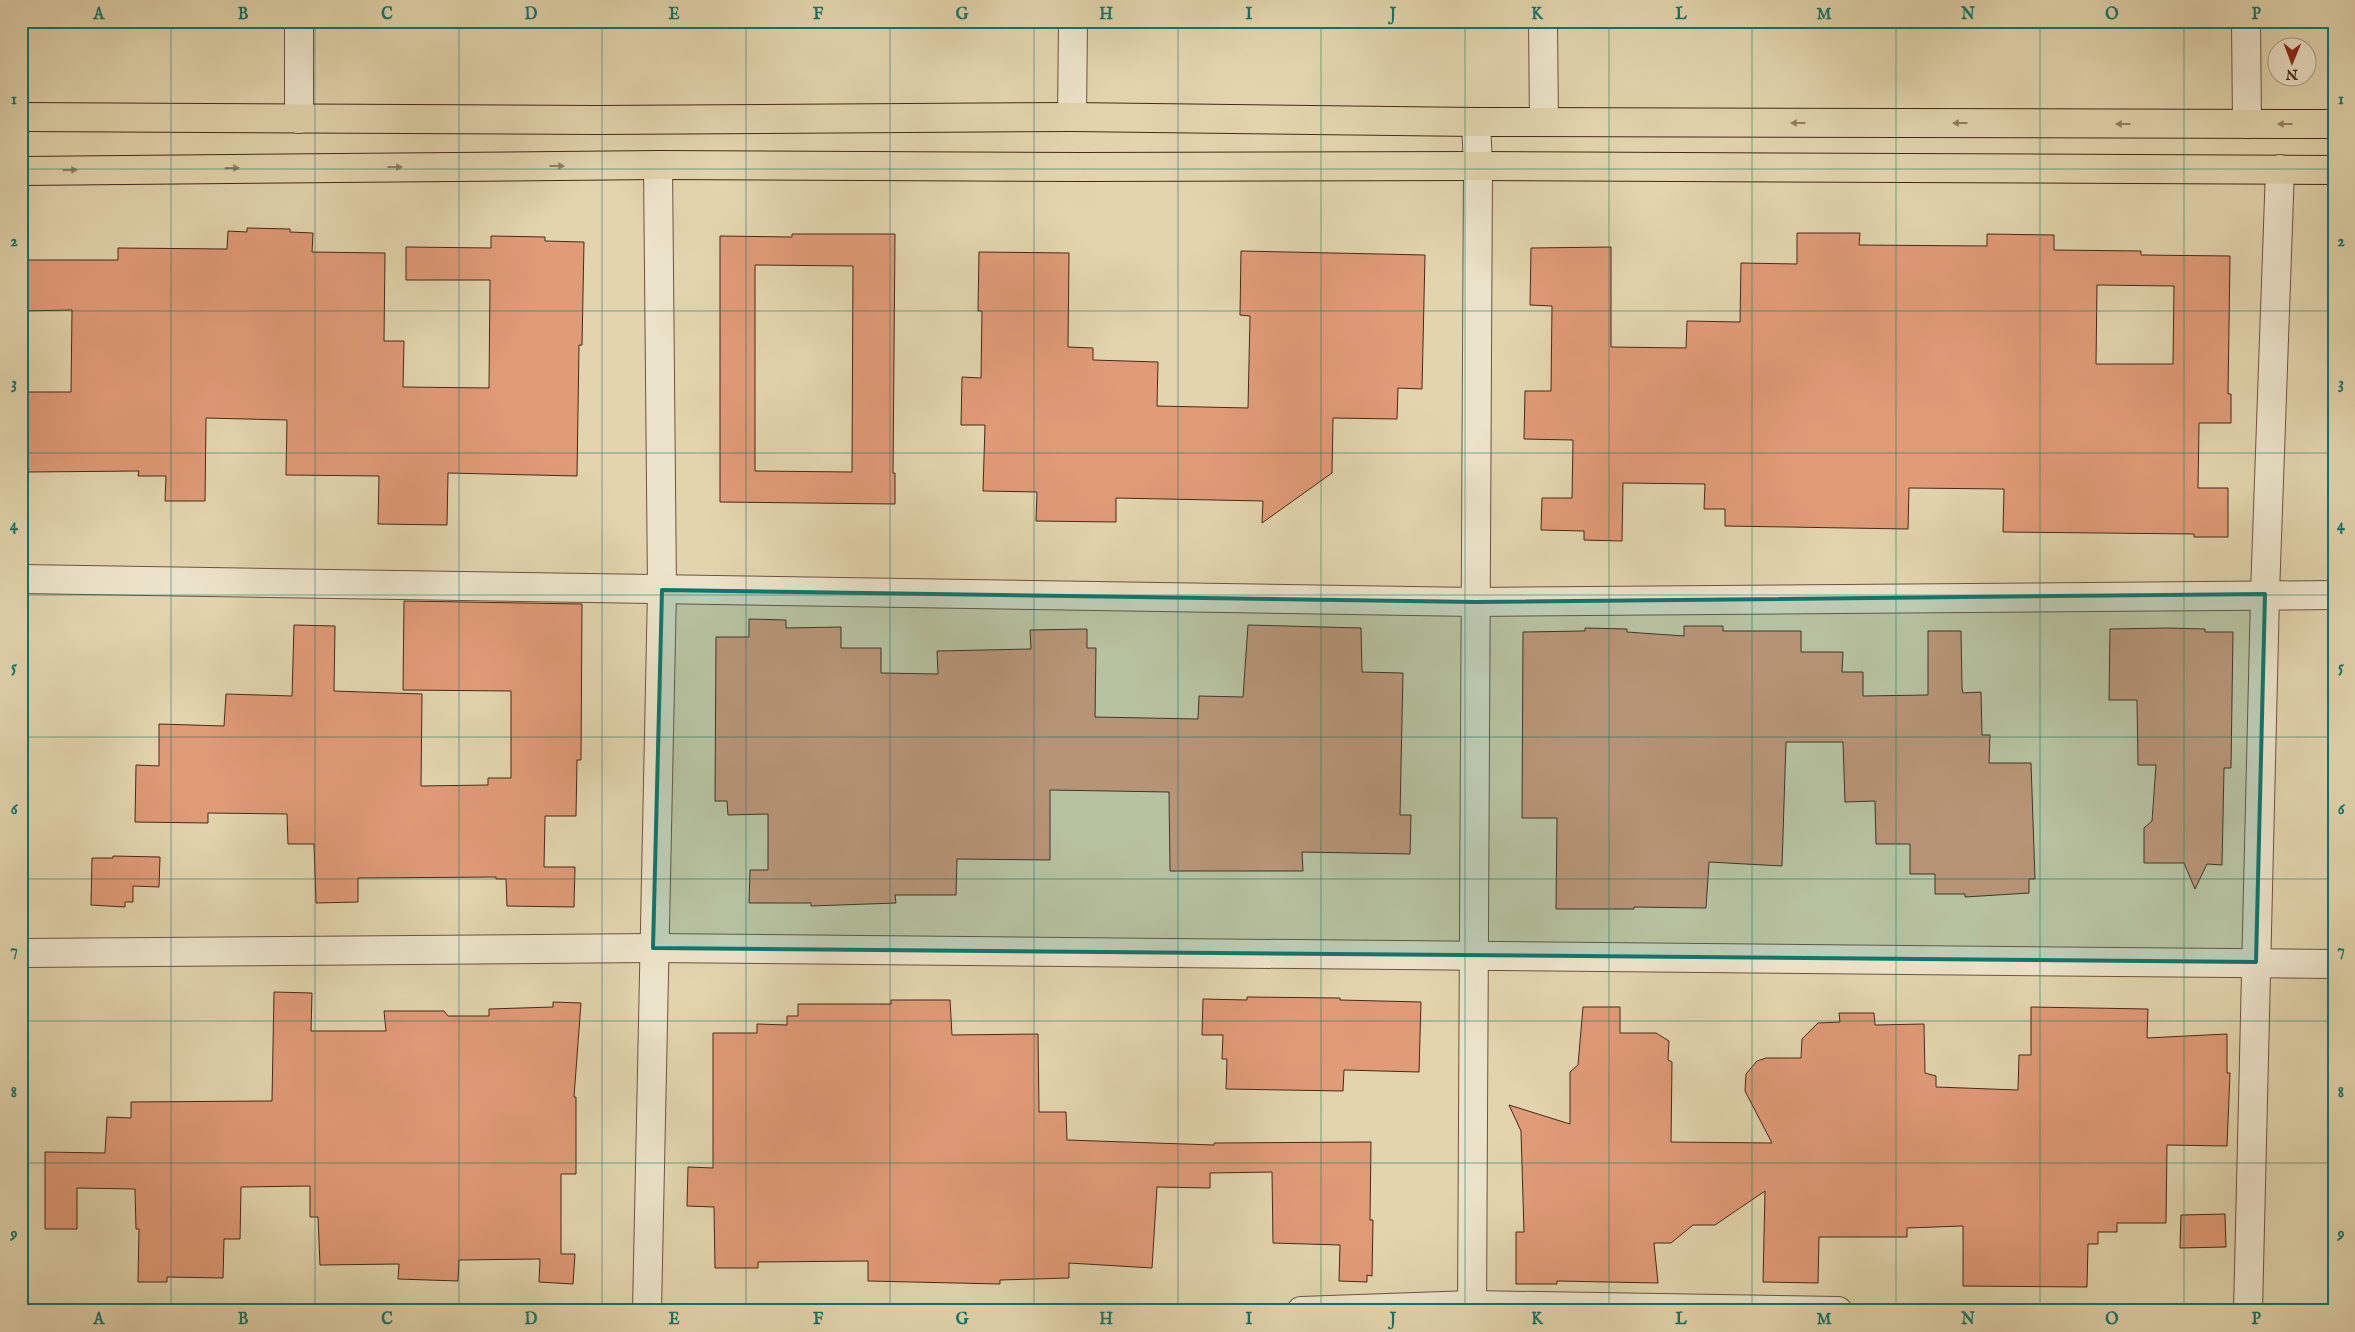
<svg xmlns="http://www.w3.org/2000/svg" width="2355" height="1332" font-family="'IM FELL English',serif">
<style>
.building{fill:#e09b77;stroke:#49281a;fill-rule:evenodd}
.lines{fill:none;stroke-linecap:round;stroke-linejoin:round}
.minor-casing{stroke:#6f533f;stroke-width:30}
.major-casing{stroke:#49281a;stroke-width:30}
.minor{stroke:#ece4ca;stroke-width:28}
.major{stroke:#e2d5ad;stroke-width:28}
.oneway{fill:#967e64}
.marked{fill:#0f766e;fill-opacity:0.2;stroke:#0f766e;stroke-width:4;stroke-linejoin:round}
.grid{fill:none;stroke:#0f766e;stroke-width:1;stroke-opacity:0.55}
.neatline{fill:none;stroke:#0f766e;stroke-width:2}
.grid-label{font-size:16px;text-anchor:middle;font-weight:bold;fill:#0f766e}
</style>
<rect width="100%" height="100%" fill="#e2d5ad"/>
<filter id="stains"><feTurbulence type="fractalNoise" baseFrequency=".004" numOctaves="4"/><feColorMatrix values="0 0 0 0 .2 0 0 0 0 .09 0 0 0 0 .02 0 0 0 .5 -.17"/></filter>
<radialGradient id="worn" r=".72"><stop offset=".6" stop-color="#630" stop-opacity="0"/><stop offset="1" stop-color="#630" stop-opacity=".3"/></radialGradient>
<g class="building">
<path d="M247,228l43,1v3l23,1 -1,19 73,1 -1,88h20l-1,46 86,1 1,-108h-84v-33l85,1v-12l54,1v4l39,1 -2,103h-3l-2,131 -129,-3 -1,52 -69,-1 1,-48 -93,-1 1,-55 -81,-2 -1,83h-40l1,-25h-28l1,-5 -112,1v-22h-6v-58h50l1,-82 -51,1v-51h97v-12l109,1 1,-18 19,1z"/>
<path d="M1797,233h63l-1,12 128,1v-12l67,1v15l87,1v4l89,1 -2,138h3v29h-32l-1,65h30v49h-34v-3l-191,-2 1,-43 -95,-1 -1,41 -183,-3v-17h-21l1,-25 -82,-1 -1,58 -38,-1v-9l-43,-1 1,-32h30l1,-58 -49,-1 1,-48h26l1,-85 -22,-1 1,-57 80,-1v100l75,1 1,-27 53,1 1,-59 56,1zM2097,285l77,1 -1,78h-77z"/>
<path d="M792,234h103l-2,239h2v31l-175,-2v-266l72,1zM755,265l98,1 -1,206 -97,-1z"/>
<path d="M1241,251l184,4 -3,134 -24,-1 -1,31 -64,-1 -1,55 -70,50 1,-22 -147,-3v24l-80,-1 1,-29 -54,-1 2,-66h-24l1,-48 19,1 1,-67h-4l1,-59 90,1 -1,94 25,1v12l65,2 -1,44 91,2 2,-92 -10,-1z"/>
<path d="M404,601l178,3 -1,156h-4l-1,56h-31l-1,51h31l-1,40 -67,-1 -1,-27h-10v-2l-138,1v24l-42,1 -2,-59h-26l-1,-30 -79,-1v10l-73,-1 1,-57 23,1v-42l65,2 2,-32 66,2 2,-71 41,1 -1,65 88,3 -1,92 67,-1v-7h23v-87l-108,-1z"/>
<path d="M749,619l37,1v8l55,-1v21h40v25l57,1 -1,-23 94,-2 -1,-19 57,-1v19h9l-1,69 103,2 1,-23 44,1 5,-72 113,3 1,44 41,1 -3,142h11l-1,39 -108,-2 1,19h-133l-1,-79 -119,-2v70l-93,-1 -1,36h-61l1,8 -85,3v-3h-62l1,-33h18v-56l-40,1 -1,-14h-12l1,-164h33z"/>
<path d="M1684,626h39v5h78v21h42l-1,20h21v24l65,-1v-64h33l1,57 1,5 18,-1 1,43h8l-1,28h42l4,116h-6v14l-64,4v-3h-30v-20h-25v-30h-34l-1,-43 -30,1 -2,-60h-57l-4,124 -73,-4 -3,46 -72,-1v2h-78l1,-91h-35l1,-186 62,-1v-3l42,1v3l57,4z"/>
<path d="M2168,628l37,1v3h28l-2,136h-7l-2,97 -15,-1 -12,25 -11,-26h-40v-35l8,-7 4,-56h-18l-1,-65h-28l1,-71z"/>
<path d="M113,856l47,1 -1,30 -26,-1v16h-8v5l-34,-2 1,-47h21z"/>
<path d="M274,992l38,1 -1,38h75l-2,-20h60l4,5h41v-7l64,-2v-5l28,1 -7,94h2v77h-15v80h14l-2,30 -34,-2 1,-23 -81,1 -1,21 -60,-2 1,-15 -79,1 -2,-48h-8v-31l-69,1 -1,52h-16l-1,39 -56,-1v5h-29l1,-53h-3l-1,-40 -58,-1v41h-32v-77l60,1 2,-36 24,1v-16l141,-1z"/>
<path d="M1247,997l93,1v2l81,2 -2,70 -75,-2 -1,21 -117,-2 1,-30h-5l1,-24h-21l1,-36 44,1z"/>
<path d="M891,1000h59l2,35 86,-1 1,78h27l1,28 147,5v-2l157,-1 -1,78h3l-1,56 -5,-1v7l-28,-1 1,-36 -67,-2 -1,-71 -62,1v15l-53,-1 -5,81 -83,-5v15l-69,2v4l-132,-3v-20l-110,1v6h-43l-1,-61 -27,-1 1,-39 25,1v-135h44v-9l30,1v-9h11v-12h93z"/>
<path d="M1583,1007h37v26h36l13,8 -1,19 4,2 -1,80 101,1 -27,-52 1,-17 11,-13 9,-3h35l1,-19 16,-16 22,-1 -1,-9h35l1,12 49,-1 1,49 11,3v11l82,3 1,-35h12v-48l117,2 -1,29 80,-4v39h3l-3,73 -60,-1 -1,78h-49v9h-19v12h-10l-1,43 -124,-1v-60l-56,2v9h-88l-1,46 -55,-1 2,-91 -50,34h-22l-22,18h-17l4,40 -101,-2v3h-41v-52h8l-3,-101 -12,-26 61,19v-52l8,-7z"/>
<path d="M2225,1214l1,33 -46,1 1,-33z"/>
</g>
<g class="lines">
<g class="minor-casing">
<g id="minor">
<path d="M299,21v98"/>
<path d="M1543,21l1,101"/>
<path d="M2246,21l1,103"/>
<path d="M1072,117l1,-96"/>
<path d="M21,579l1454,23 859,-7"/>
<path d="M21,953l632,-5 1681,16"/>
<path d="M647,1311l15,-721 -4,-425"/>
<path d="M1301,1311l171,-6 366,6"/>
<path d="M1472,1311l6,-1145 -2,-44"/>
<path d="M2248,1311l17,-717 15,-425"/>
</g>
</g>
<g class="major-casing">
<g id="major">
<path d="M21,117l575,3 476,-3 404,5 858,2"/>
<path d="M21,171l637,-6 423,2 397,-1 856,4"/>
</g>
</g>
<use href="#minor" class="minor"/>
<use href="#major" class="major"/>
</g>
<defs><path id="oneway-solid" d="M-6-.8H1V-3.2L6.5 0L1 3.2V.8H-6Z" transform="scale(1.25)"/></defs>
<g class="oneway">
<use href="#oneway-solid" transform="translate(1798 123) rotate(-180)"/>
<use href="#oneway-solid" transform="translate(1960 123) rotate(-180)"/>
<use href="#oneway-solid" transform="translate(2123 124) rotate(-180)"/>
<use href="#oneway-solid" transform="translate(2285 124) rotate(-180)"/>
<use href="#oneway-solid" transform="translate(557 166)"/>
<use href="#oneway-solid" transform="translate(395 167)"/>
<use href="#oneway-solid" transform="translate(232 168) rotate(-1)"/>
<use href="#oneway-solid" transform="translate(70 170) rotate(-1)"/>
</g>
<path class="marked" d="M662,590l813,12 790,-8 -9,368 -1603,-14z"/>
<path class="grid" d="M171,21v1290M315,21v1290M459,21v1290M602,21v1290M746,21v1290M890,21v1290M1034,21v1290M1178,21v1290M1321,21v1290M1465,21v1290M1609,21v1290M1752,21v1290M1896,21v1290M2040,21v1290M2184,21v1290M21,169h2313M21,311h2313M21,453h2313M21,595h2313M21,737h2313M21,879h2313M21,1021h2313M21,1163h2313"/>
<rect width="2355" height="1332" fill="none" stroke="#e2d5ad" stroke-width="55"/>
<g transform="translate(2292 62) rotate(181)"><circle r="24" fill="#ece4ca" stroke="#ab9984"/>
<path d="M0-4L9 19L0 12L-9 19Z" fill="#8f2418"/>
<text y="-8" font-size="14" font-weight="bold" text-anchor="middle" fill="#49281a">N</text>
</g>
<rect x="28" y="28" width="2300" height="1276" class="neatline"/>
<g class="grid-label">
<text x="99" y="19">A</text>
<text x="243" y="19">B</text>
<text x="387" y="19">C</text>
<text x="531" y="19">D</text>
<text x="674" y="19">E</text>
<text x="818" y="19">F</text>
<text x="962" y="19">G</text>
<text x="1106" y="19">H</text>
<text x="1249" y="19">I</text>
<text x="1393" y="19">J</text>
<text x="1537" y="19">K</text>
<text x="1681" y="19">L</text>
<text x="1824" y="19">M</text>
<text x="1968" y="19">N</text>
<text x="2112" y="19">O</text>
<text x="2256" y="19">P</text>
<text x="14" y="104">1</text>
<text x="2341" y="104">1</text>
<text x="14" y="246">2</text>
<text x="2341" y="246">2</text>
<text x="14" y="388">3</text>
<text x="2341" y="388">3</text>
<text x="14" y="530">4</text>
<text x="2341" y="530">4</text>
<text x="14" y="672">5</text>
<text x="2341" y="672">5</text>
<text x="14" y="814">6</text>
<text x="2341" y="814">6</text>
<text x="14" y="955">7</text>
<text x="2341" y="955">7</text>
<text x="14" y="1097">8</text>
<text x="2341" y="1097">8</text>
<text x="14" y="1239">9</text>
<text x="2341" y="1239">9</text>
<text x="99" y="1324">A</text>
<text x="243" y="1324">B</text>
<text x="387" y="1324">C</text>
<text x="531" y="1324">D</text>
<text x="674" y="1324">E</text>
<text x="818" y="1324">F</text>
<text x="962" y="1324">G</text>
<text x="1106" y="1324">H</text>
<text x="1249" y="1324">I</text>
<text x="1393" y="1324">J</text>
<text x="1537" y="1324">K</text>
<text x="1681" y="1324">L</text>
<text x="1824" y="1324">M</text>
<text x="1968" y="1324">N</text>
<text x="2112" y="1324">O</text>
<text x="2256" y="1324">P</text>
</g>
<rect width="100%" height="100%" filter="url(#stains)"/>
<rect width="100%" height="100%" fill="url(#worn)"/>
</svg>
